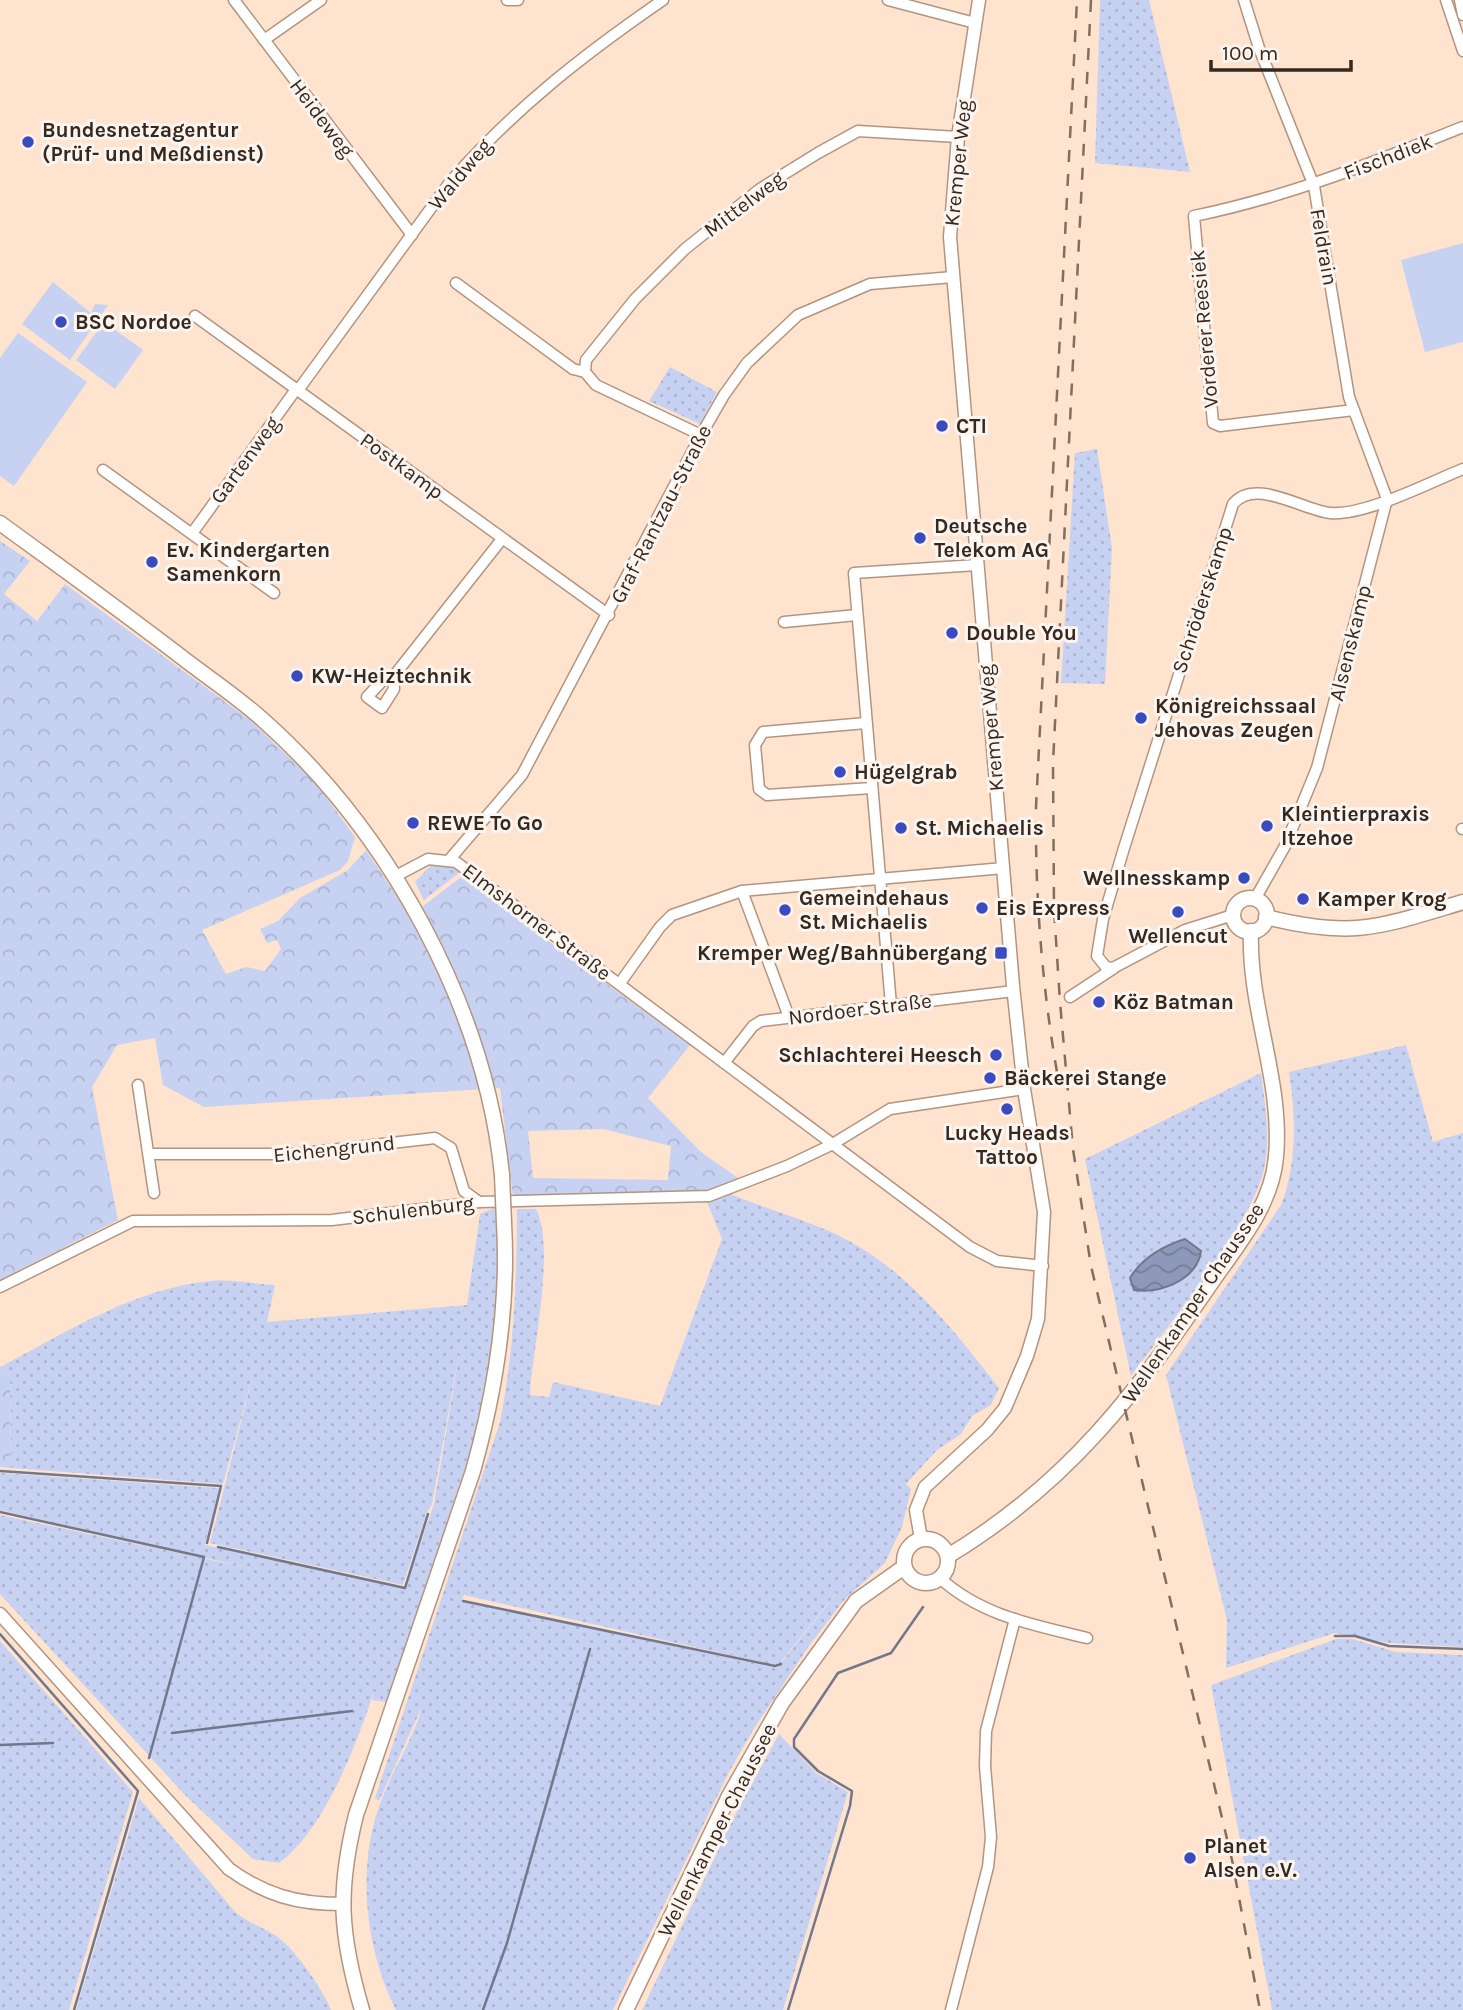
<svg xmlns="http://www.w3.org/2000/svg" width="1463" height="2010" font-family="Karla,sans-serif">
<style>
.green{fill:url(#green-dots);fill-rule:evenodd}
.forest{fill:url(#forest-crowns);fill-rule:evenodd}
.pitch{fill:#c7d2f2}
.water{fill:url(#water-waves);stroke:#73778b;stroke-width:2}
.lines{fill:none;stroke-linecap:round;stroke-linejoin:round}
.stream{stroke:#73778b;stroke-width:2.5}
.minor-casing{stroke:#b4947e;stroke-width:13}
.tertiary-casing{stroke:#b4947e;stroke-width:15}
.secondary-casing{stroke:#b4947e;stroke-width:17}
.minor{stroke:#fff;stroke-width:10}
.tertiary{stroke:#fff;stroke-width:12}
.secondary{stroke:#fff;stroke-width:14}
.rail{stroke:#806f61;stroke-width:2.5;stroke-dasharray:12 12;stroke-linecap:butt}
.secondary-bridge-casing{stroke:#b4947e;stroke-width:17;stroke-linecap:butt}
.secondary-bridge{stroke:#fff;stroke-width:14}
.poi-dot{fill:#394bbe;stroke:#fbf4ef;stroke-width:2.5}
.labels{text-anchor:middle;stroke-width:6;stroke-linejoin:round;paint-order:stroke}
.street-label{font-size:21px;fill:#35291f;stroke:#fbf4ef}
.poi-label{font-size:21px;font-weight:bold;fill:#35291f;stroke:#fbf4ef;text-anchor:start}
</style>
<defs>
<pattern id="green-dots" width="8" height="8" patternUnits="userSpaceOnUse" patternTransform="scale(1.75)"><rect width="8" height="8" fill="#c7d2f2"/><path d="M2 2h.1M6 6h.1" fill="none" stroke="#acb4cf" stroke-width="1.8" stroke-linecap="round"/></pattern>
<pattern id="forest-crowns" width="20" height="18" patternUnits="userSpaceOnUse" patternTransform="scale(1.75)"><rect width="20" height="18" fill="#c7d2f2"/><path d="M2 6a3 3 0 1 1 6 0M12 15a3 3 0 1 1 6 0" fill="none" stroke="#acb4cf"/></pattern>
<pattern id="water-waves" width="16" height="10" patternUnits="userSpaceOnUse" patternTransform="scale(1.75)"><rect width="16" height="10" fill="#8e99b9"/><path d="M0 5q4-4 8 0t8 0" fill="none" stroke="#757d96"/></pattern>
</defs>
<rect width="100%" height="100%" fill="#fee3cf"/>
<g class="green">
<path d="M1100,0h49l41,172 -95,-9z"/>
<path d="M670,367l47,25 -17,32 -51,-23z"/>
<path d="M1097,449l15,99 -7,136 -44,-1 14,-230z"/>
<path d="M432,864l16,1 12,7 -36,28 -9,-18z"/>
<path d="M1406,1045l27,97 30,-9v514l-74,-4 -54,-10 -109,35 1,-48 -61,-245 115,-170c16,-41 15,-90 8,-133z"/>
<path d="M1261,1073c4,32 10,64 3,96 -13,58 -96,156 -133,207l-46,-217z"/>
<path d="M730,1194c33,13 68,24 101,38 72,32 121,96 168,156l-8,17 -19,11 -11,18 -24,16 -31,34 5,5 -9,38 -17,36 -41,37 -35,46 -54,81 -26,45 -116,238h-217c-31,-62 -40,-143 -15,-209 12,-32 32,-61 41,-94l-43,94 -4,-3 125,-376c14,-71 17,-140 17,-213h19c20,39 -4,142 -6,186l19,2 4,-15 107,24 62,-167 -15,-37zM881,1538l-104,130 -316,-67 3,-6 310,70 6,-2z"/>
<path d="M494,1208l2,3c1,28 4,59 3,87 -4,50 -14,98 -26,146l-86,258 -15,-2 3,-12c-17,53 -50,142 -96,175l-26,-4 -67,-63 -186,-202v-79l249,53 -249,-58v-37l217,15 2,1 -14,56 200,43 29,-84 28,-167 -30,167 -5,8 -24,73 -193,-42 45,-176 -32,117 -212,-16 -1,-92 -6,-11c64,-34 132,-77 207,-84 20,-2 43,3 64,4l-8,37 200,-17 13,-91z"/>
<path d="M1336,1639h16l44,13 67,3v355h-191l-61,-325z"/>
<path d="M0,1641l133,151 -64,218h-69z"/>
<path d="M779,1734l37,39 32,19 -65,218h-141l91,-191z"/>
<path d="M139,1798l97,115c14,11 30,15 43,25 17,13 45,53 52,72h-255z"/>
</g>
<g class="forest">
<path d="M0,541l30,20 -26,33 33,27 28,-37 185,136 66,63 39,54 -7,24 -8,9 -138,60 24,44 20,-7 19,4 16,-22 -4,-9 -10,3 -7,-14 18,-8 22,-23 48,-28 18,-20 44,66 55,-42 81,65 144,106 -42,53 53,54 40,28 -29,10 -199,6 -13,-108 -296,19 -41,-22 -8,-47 -38,7 -25,42 26,133 -118,60zM603,1129l68,17 -3,34 -135,-2 -5,-47z"/>
<path d="M4,1365l6,11 1,92 -11,-1v-100z"/>
</g>
<g class="pitch">
<path d="M1463,243v99l-38,10 -24,-92z"/>
<path d="M53,282l38,31 4,-9 13,1 -38,55 -48,-36z"/>
<path d="M104,322l39,28 -28,39 -39,-29z"/>
<path d="M18,333l69,49 -73,104 -14,-10v-118z"/>
</g>
<path class="water" d="M1185,1239l16,12c-4,29 -41,43 -67,39l-4,-12c12,-20 33,-32 55,-39z"/>
<g class="lines">
<g class="stream">
<path d="M0,1471l221,15 -14,57"/>
<path d="M0,1512l204,45 -55,201"/>
<path d="M218,1547l187,41 23,-74"/>
<path d="M463,1601l312,65 6,-2"/>
<path d="M0,1634l138,157 -64,219"/>
<path d="M1335,1636h20l34,10 74,3"/>
<path d="M172,1733l180,-22"/>
<path d="M0,1745l53,-2"/>
<path d="M483,2010l24,-67 83,-294"/>
<path d="M788,2010l62,-204 2,-15 -34,-20 -24,-24v-8l44,-66 53,-20 32,-46"/>
</g>
<g class="minor-casing">
<g id="minor">
<path d="M234,0l178,235"/>
<path d="M507,0h11"/>
<path d="M888,0l87,23"/>
<path d="M1244,0l15,48 55,138 35,211 38,102"/>
<path d="M1446,0l17,51"/>
<path d="M1460,0l3,15"/>
<path d="M264,40l57,-40"/>
<path d="M456,283l117,86 12,3"/>
<path d="M195,316l414,299"/>
<path d="M299,389l151,-207c64,-73 133,-127 213,-182"/>
<path d="M1354,410l-134,16 -7,-3 -19,-207c97,-20 177,-53 269,-89"/>
<path d="M701,435l-105,-50 -11,-13 1,-12 49,-61 50,-50 75,-60 58,-36 40,-22 100,6"/>
<path d="M103,470l171,123"/>
<path d="M193,532l104,-144"/>
<path d="M784,622l73,-7"/>
<path d="M393,677l1,12 -12,19 -15,-11 16,-17 10,-3 109,-138"/>
<path d="M866,723l-103,9 -8,13 4,44 8,6 105,-7"/>
<path d="M1462,829h1"/>
<path d="M450,859l72,-84 179,-340 23,-40 23,-32 51,-48 72,-31 83,-7"/>
<path d="M394,877l34,-18 28,3 514,385 27,14 46,5"/>
<path d="M742,891l47,126"/>
<path d="M1255,899l30,-53 32,-78 70,-269"/>
<path d="M1233,915l-48,15 -72,38 -7,-1 -9,-11 6,-37 21,-71 109,-344c22,-27 69,6 97,9 35,3 98,-30 133,-44"/>
<path d="M620,983l40,-56 12,-12 70,-24 262,-23"/>
<path d="M1070,997l44,-29"/>
<path d="M891,1005l-37,-432 123,-8"/>
<path d="M724,1063l29,-37 8,-5 253,-30"/>
<path d="M138,1085l16,108"/>
<path d="M149,1154h146l140,-16 16,10 13,43 15,11"/>
<path d="M0,1287l133,-66 199,-1 147,-18 230,-6 78,-30 44,-21 59,-36 134,-20"/>
<path d="M940,1578c41,38 95,47 147,60"/>
<path d="M951,2010l37,-143 3,-30 -6,-71 1,-35 29,-112"/>
</g>
</g>
<g class="tertiary-casing">
<g id="tertiary">
<path d="M921,1539l-5,-29 9,-23 62,-57 18,-22 22,-52 11,-37 6,-107 -20,-123 -11,-103 -63,-749 8,-100 21,-137"/>
<path d="M0,1614l229,255c36,26 68,35 112,35"/>
</g>
</g>
<g class="secondary-casing">
<g id="secondary">
<path d="M0,523c63,46 126,91 188,139 25,19 52,37 75,58 126,112 222,286 239,455"/>
<circle cx="1250" cy="915" r="17"/>
<path d="M1266,917c87,22 114,10 197,-15"/>
<circle cx="926" cy="1561" r="22"/>
<path d="M948,1556c121,-73 188,-163 266,-277 26,-37 58,-75 62,-122 7,-77 -28,-149 -25,-226"/>
<path d="M362,2010c-22,-75 -25,-119 -6,-195l117,-344c23,-82 36,-163 31,-248"/>
<path d="M626,2010l103,-214 53,-93 74,-102 48,-34"/>
</g>
</g>
<use href="#minor" class="minor"/>
<use href="#tertiary" class="tertiary"/>
<use href="#secondary" class="secondary"/>
<g class="rail">
<path d="M1091,0l-38,763 1,146 6,93 13,147 18,117 141,594 28,150"/>
<path d="M1057,1072c-15,-86 -22,-177 -21,-265l41,-807"/>
</g>
<g class="secondary-bridge-casing">
<path id="secondary-bridge" d="M502,1175l2,48"/>
</g>
<use href="#secondary-bridge" class="secondary-bridge"/>
</g>
<g class="poi-dot">
<circle cx="28" cy="142" r="7"/>
<circle cx="61" cy="322" r="7"/>
<circle cx="942" cy="426" r="7"/>
<circle cx="920" cy="538" r="7"/>
<circle cx="152" cy="562" r="7"/>
<circle cx="952" cy="633" r="7"/>
<circle cx="297" cy="676" r="7"/>
<circle cx="1141" cy="718" r="7"/>
<circle cx="840" cy="772" r="7"/>
<circle cx="413" cy="823" r="7"/>
<circle cx="1267" cy="826" r="7"/>
<circle cx="901" cy="828" r="7"/>
<circle cx="1244" cy="878" r="7"/>
<circle cx="1303" cy="899" r="7"/>
<circle cx="982" cy="908" r="7"/>
<circle cx="785" cy="910" r="7"/>
<circle cx="1178" cy="912" r="7"/>
<rect x="994" y="946" width="14" height="14" rx="3.5"/>
<circle cx="1099" cy="1002" r="7"/>
<circle cx="996" cy="1055" r="7"/>
<circle cx="990" cy="1078" r="7"/>
<circle cx="1007" cy="1109" r="7"/>
<circle cx="1190" cy="1858" r="7"/>
</g>
<g class="labels">
<g class="street-label">
<text transform="translate(322 118) rotate(53)" y="7">Heideweg</text>
<text transform="translate(1388 157) rotate(-21)" y="7">Fischdiek</text>
<text transform="translate(958 163) rotate(-84)" y="7">Kremper Weg</text>
<text transform="translate(460 174) rotate(-50)" y="7">Waldweg</text>
<text transform="translate(744 204) rotate(-37)" y="7">Mittelweg</text>
<text transform="translate(1324 247) rotate(80)" y="7">Feldrain</text>
<text transform="translate(1204 329) rotate(-95)" y="7">Vorderer Reesiek</text>
<text transform="translate(245 460) rotate(-54)" y="7">Gartenweg</text>
<text transform="translate(402 466) rotate(36)" y="7">Postkamp</text>
<text transform="translate(661 514) rotate(-63)" y="7">Graf-Rantzau-Straße</text>
<text transform="translate(1202 600) rotate(-72)" y="7">Schröderskamp</text>
<text transform="translate(1350 643) rotate(-76)" y="7">Alsenskamp</text>
<text transform="translate(991 728) rotate(-95)" y="7">Kremper Weg</text>
<text transform="translate(537 922) rotate(37)" y="7">Elmshorner Straße</text>
<text transform="translate(860 1009) rotate(-7)" y="7">Nordoer Straße</text>
<text transform="translate(334 1149) rotate(-6)" y="7">Eichengrund</text>
<text transform="translate(413 1210) rotate(-7)" y="7">Schulenburg</text>
<text transform="translate(1193 1303) rotate(-56)" y="7">Wellenkamper Chaussee</text>
<text transform="translate(717 1830) rotate(-63)" y="7">Wellenkamper Chaussee</text>
</g>
<g class="poi-label">
<text x="42" y="137">Bundesnetzagentur<tspan x="42" dy="24">(Prüf- und Meßdienst)</tspan></text>
<text x="75" y="329">BSC Nordoe</text>
<text x="956" y="433">CTI</text>
<text x="934" y="533">Deutsche<tspan x="934" dy="24">Telekom AG</tspan></text>
<text x="166" y="557">Ev. Kindergarten<tspan x="166" dy="24">Samenkorn</tspan></text>
<text x="966" y="640">Double You</text>
<text x="311" y="683">KW-Heiztechnik</text>
<text x="1155" y="713">Königreichssaal<tspan x="1155" dy="24">Jehovas Zeugen</tspan></text>
<text x="854" y="779">Hügelgrab</text>
<text x="1281" y="821">Kleintierpraxis<tspan x="1281" dy="24">Itzehoe</tspan></text>
<text x="427" y="830">REWE To Go</text>
<text x="915" y="835">St. Michaelis</text>
<text x="1230" y="885" text-anchor="end">Wellnesskamp</text>
<text x="799" y="905">Gemeindehaus<tspan x="799" dy="24">St. Michaelis</tspan></text>
<text x="1317" y="906">Kamper Krog</text>
<text x="996" y="915">Eis Express</text>
<text x="1178" y="943" text-anchor="middle">Wellencut</text>
<text x="987" y="960" text-anchor="end">Kremper Weg/Bahnübergang</text>
<text x="1113" y="1009">Köz Batman</text>
<text x="982" y="1062" text-anchor="end">Schlachterei Heesch</text>
<text x="1004" y="1085">Bäckerei Stange</text>
<text x="1007" y="1140" text-anchor="middle">Lucky Heads<tspan x="1007" dy="24">Tattoo</tspan></text>
<text x="1204" y="1853">Planet<tspan x="1204" dy="24">Alsen e.V.</tspan></text>
</g>
</g>
<path d="M1211 60v10h140v-10" fill="none" stroke="#35291f" stroke-width="3.5"/>
<text x="1222" y="60" font-size="21" fill="#35291f" stroke="#fbf4ef" stroke-width="5" paint-order="stroke">100 m</text>
</svg>
